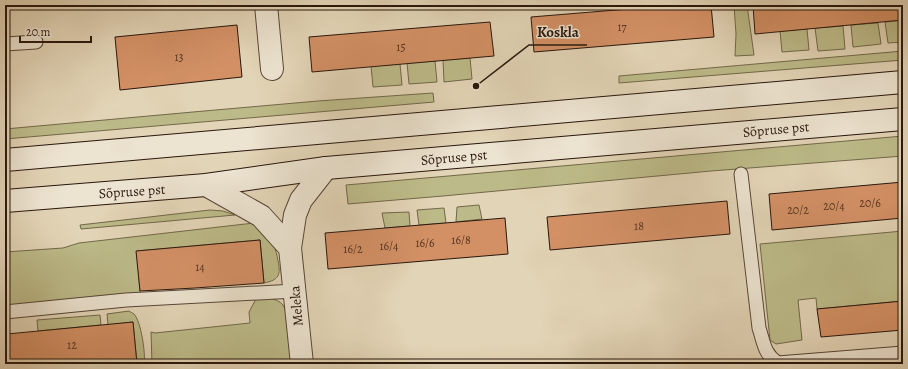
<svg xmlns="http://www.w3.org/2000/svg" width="908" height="369" font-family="Alegreya,serif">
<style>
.green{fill:#bcba88;stroke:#72684a}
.building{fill:#d39065;stroke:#29170d}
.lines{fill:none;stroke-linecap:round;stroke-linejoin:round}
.lane-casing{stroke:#574637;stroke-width:15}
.street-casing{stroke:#574637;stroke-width:24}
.secondary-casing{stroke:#29170d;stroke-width:24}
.lane{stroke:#ece3d0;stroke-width:13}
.street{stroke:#ece3d0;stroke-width:22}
.secondary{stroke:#ece3d0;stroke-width:22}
.labels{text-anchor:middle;stroke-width:3;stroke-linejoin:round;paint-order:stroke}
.number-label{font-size:12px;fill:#543523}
.street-label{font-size:14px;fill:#29170d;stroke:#ece3d0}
.leader{fill:none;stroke:#29170d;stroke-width:1.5}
.callout-dot{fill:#29170d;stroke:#ece3d0;stroke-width:1.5}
.callout-label{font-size:15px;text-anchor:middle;font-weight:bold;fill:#29170d;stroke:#ece3d0;stroke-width:3;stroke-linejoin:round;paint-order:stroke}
</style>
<rect width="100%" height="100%" fill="#e2d4b6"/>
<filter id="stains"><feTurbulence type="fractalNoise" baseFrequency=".005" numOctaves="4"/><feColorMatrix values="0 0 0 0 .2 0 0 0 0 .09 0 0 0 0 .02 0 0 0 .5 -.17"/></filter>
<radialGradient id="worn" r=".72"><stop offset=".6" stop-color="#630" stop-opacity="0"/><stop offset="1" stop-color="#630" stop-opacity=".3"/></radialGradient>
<g class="green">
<path d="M734,5h13l7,50 -19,1 1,-22z"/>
<path d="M903,20v22l-15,1 -3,-21z"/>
<path d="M878,23l3,21 -28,3 -2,-22z"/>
<path d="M843,26l2,23 -27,2 -3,-23z"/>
<path d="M807,29l2,21 -27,2 -2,-21z"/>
<path d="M903,51v9l-284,23v-7z"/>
<path d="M470,58l2,21 -28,3 -1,-22z"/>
<path d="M435,61l2,21 -28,2 -2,-21z"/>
<path d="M400,64l2,21 -29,2 -2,-21z"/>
<path d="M433,93l1,9 -429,37v-10l188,-17 125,-11z"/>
<path d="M903,136v20l-192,15 -268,25 -95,8 -2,-19z"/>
<path d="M479,205l3,14 -26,3 1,-15z"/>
<path d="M444,208l2,15 -27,2 -2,-15z"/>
<path d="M210,210l13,1 12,4 -154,14 -1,-4z"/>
<path d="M409,212l1,14 -25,2 -3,-15z"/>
<path d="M254,223c6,6 16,16 19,22 3,4 4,11 5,16 3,14 1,19 -14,22l-4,-43 -123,11 3,42 -135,13v-54l58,-4 16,-5z"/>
<path d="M903,231v70l-86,8 -1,-11 -18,2 4,40 -26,4 -6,-4 -10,-96z"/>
<path d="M269,298c5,1 11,3 14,7 6,9 7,46 8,59h-139l-1,-32 4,1 95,-10 -1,-11 7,-13z"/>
<path d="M129,311c1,1 4,2 5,3 7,7 12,41 10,50h-7l-4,-42 -25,3 -1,-11z"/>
<path d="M100,315l1,10 -63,6 -1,-11z"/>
</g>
<g class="building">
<path d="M677,5h34l3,32 -180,15 -3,-35z"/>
<path d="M753,5h150v15l-148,14z"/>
<path d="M490,22l4,34 -182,16 -3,-35z"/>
<path d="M237,25l5,52 -122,13 -5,-53z"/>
<path d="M903,182v36l-131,12 -3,-36z"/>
<path d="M727,201l3,33 -180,16 -3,-33z"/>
<path d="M505,218l3,36 -180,15 -3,-36z"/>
<path d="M260,240l4,43 -69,5 -55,3 -4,-40z"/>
<path d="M903,301v29l-82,7 -4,-28z"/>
<path d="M133,322l4,42h-127l-3,-30z"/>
</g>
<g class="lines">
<g class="lane-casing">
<g id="lane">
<path d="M5,44l31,-2"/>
<path d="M741,174l18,154c5,15 5,26 19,35l125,-10"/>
<path d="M5,312l121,-12 169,-9"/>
</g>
</g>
<g class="street-casing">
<g id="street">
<path d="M266,5l6,64"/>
<path d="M206,185l55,31 29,32"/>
<path d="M302,364l-12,-116 5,-33 6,-15 25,-32"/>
</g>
</g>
<g class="secondary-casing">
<g id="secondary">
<path d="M5,160l898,-78"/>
<path d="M5,201l201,-16 120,-17 577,-49"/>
</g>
</g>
<use href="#lane" class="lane"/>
<use href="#street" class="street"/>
<use href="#secondary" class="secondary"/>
</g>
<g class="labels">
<g class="number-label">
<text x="622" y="31">17</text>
<text x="401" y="51">15</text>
<text x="179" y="61">13</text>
<text x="870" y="207">20/6</text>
<text x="834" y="210">20/4</text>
<text x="798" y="214">20/2</text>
<text x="639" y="230">18</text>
<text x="461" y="244">16/8</text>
<text x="425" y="247">16/6</text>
<text x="389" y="250">16/4</text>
<text x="353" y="253">16/2</text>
<text x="200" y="271">14</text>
<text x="72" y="349">12</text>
</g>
<g class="street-label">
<text transform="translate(776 129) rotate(-5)" y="5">Sõpruse pst</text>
<text transform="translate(454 157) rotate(-5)" y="5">Sõpruse pst</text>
<text transform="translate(132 191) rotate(-4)" y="5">Sõpruse pst</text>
<text transform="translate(296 306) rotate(-95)" y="5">Meleka</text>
</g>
</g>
<path class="leader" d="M476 86L529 45H587"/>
<circle class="callout-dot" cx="476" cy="86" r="4"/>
<g class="callout-label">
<text x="558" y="37">Koskla</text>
</g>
<rect width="908" height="369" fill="none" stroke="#e2d4b6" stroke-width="20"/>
<rect x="6" y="6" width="896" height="357" fill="none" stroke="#29170d" stroke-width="2"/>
<rect x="10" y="10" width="888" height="349" fill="none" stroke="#29170d"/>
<path d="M20 36v6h71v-6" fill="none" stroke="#29170d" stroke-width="2"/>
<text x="26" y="36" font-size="12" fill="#29170d" stroke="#ece3d0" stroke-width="3" paint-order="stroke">20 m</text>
<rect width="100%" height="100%" filter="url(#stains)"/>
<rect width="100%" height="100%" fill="url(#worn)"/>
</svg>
